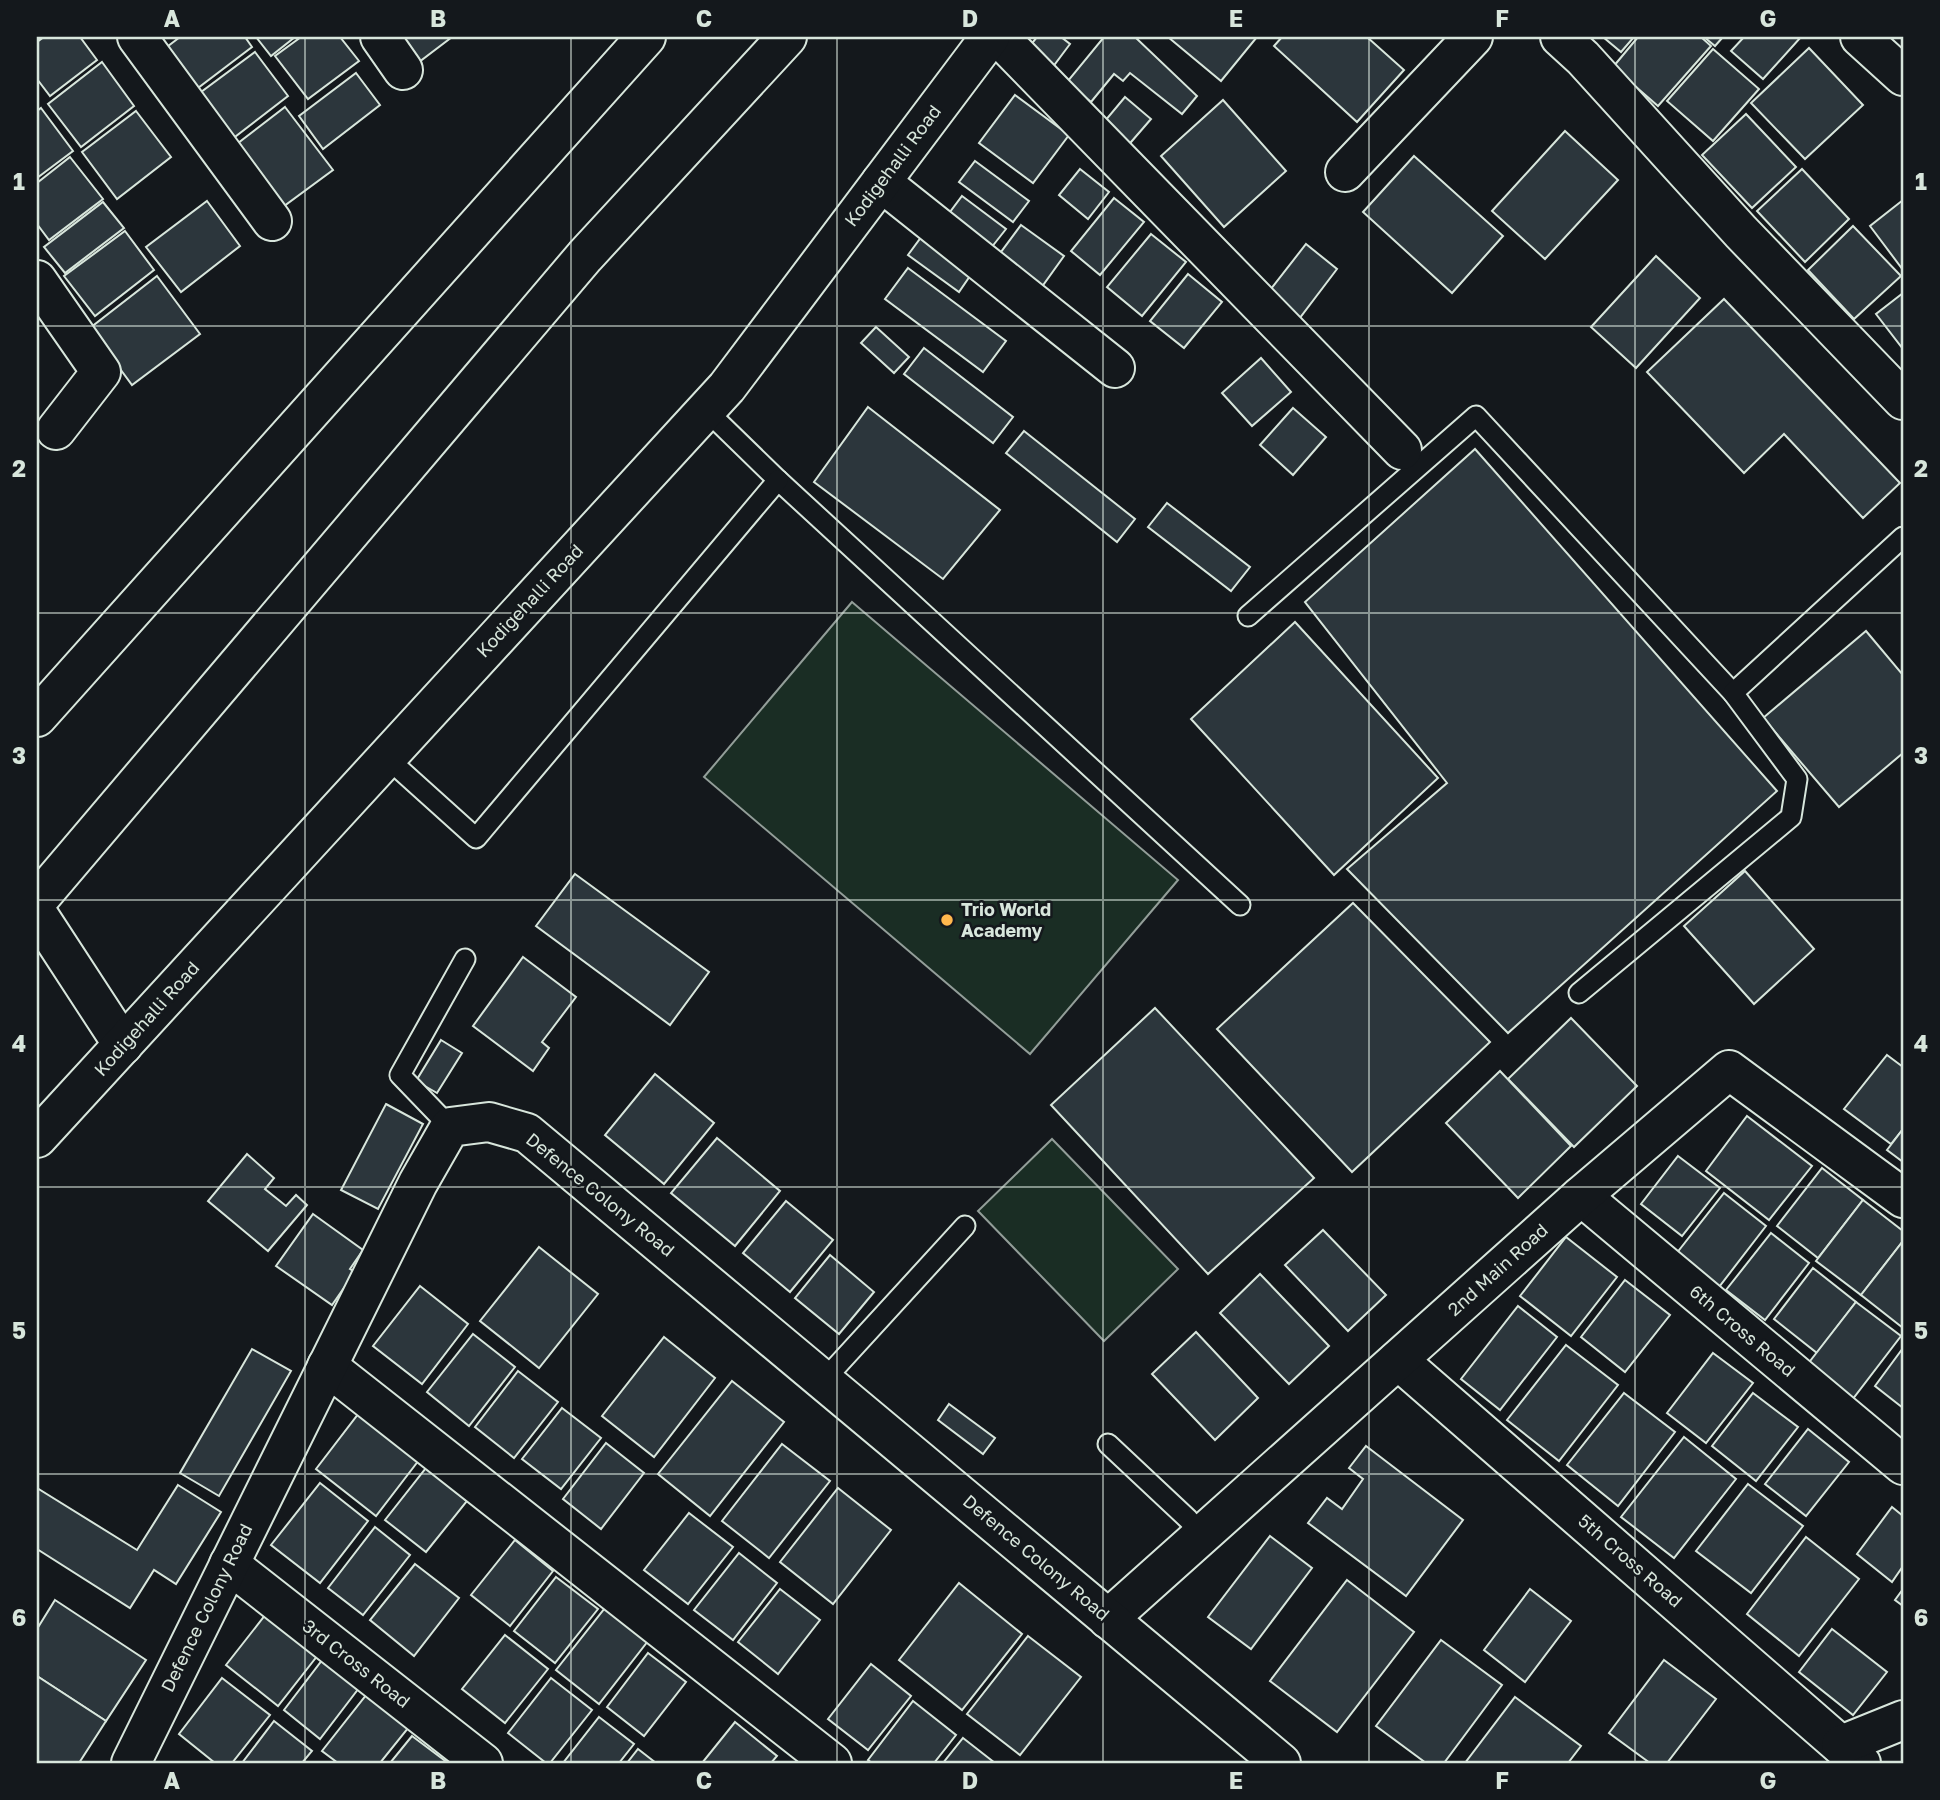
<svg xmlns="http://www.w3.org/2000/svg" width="1940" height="1800" font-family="'Golos Text',sans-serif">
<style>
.green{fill:#1a2d24;stroke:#939e99;stroke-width:2}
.building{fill:#2c363c;stroke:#d8e6dc;stroke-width:2}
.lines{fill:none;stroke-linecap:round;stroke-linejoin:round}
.lane-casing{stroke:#d8e6dc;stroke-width:23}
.street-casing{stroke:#d8e6dc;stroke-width:42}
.secondary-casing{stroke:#d8e6dc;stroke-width:42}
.lane{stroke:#14181c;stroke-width:19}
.street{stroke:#14181c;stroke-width:38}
.secondary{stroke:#14181c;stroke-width:38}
.grid{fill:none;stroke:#d8e6dc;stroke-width:2;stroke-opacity:0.55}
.poi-dot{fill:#ffb74d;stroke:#14181c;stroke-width:2.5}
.labels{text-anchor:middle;stroke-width:5;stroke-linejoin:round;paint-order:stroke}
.street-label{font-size:18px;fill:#d8e6dc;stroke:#14181c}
.poi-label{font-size:18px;font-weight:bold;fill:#d8e6dc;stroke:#14181c;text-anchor:start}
.neatline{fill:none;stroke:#d8e6dc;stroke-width:2.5}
.grid-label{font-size:23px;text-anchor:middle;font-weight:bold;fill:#d8e6dc}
</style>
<rect width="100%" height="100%" fill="#14181c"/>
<g class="green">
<path d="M852,602l326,278 -148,174 -326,-277z"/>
<path d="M1052,1139l126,130 -74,72 -126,-130z"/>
</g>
<g class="building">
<path d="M44,37h36l17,23 -47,36 -13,-17v-37z"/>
<path d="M180,37h65l7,10 -62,47 -31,-41z"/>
<path d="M256,37h39l-24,19z"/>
<path d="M301,37h39l19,24 -51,38 -33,-43z"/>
<path d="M400,37h52l-33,25z"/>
<path d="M1037,37h24l9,7 -21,28 -25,-19z"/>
<path d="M1104,37h31l62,59 -15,18 -52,-41 -7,8 -9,-7 -23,28 -24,-20z"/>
<path d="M1168,37h89l-36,44z"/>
<path d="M1282,37h85l37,33 -47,52 -83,-76z"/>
<path d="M1603,37h31l-13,15z"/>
<path d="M1638,37h63l10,9 -53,60 -45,-39z"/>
<path d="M1704,37h19l-8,9z"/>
<path d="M1744,37h57l-38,42 -32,-28z"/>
<path d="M1809,48l54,57 -58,54 -54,-56z"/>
<path d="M1713,49l46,40 -46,52 -46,-40z"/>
<path d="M255,52l33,44 -61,47 -34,-45z"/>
<path d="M102,62l32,44 -53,41 -33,-43z"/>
<path d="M356,73l24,32 -57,44 -24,-33z"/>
<path d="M1015,95l54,40 -36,48 -54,-40z"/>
<path d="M1125,97l26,22 -26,30 -26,-21z"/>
<path d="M1223,100l63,71 -62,56 -63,-71z"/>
<path d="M285,107l48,63 -53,39 -47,-62z"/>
<path d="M41,108l32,43 -36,27v-67z"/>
<path d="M136,111l35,46 -54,42 -35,-47z"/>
<path d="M1746,114l50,53 -44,41 -50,-53z"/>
<path d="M1565,131l53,49 -73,79 -53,-48z"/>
<path d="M1414,156l89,80 -51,57 -89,-81z"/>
<path d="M70,157l33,42 -54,41 -12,-16v-41z"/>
<path d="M975,161l54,40 -16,21 -54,-40z"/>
<path d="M1080,169l29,23 -21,27 -29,-24z"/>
<path d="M1802,169l47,50 -44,43 -48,-51z"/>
<path d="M962,196l44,33 -15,19 -44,-32z"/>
<path d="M1114,198l30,24 -44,53 -29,-24z"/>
<path d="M1903,200v70l-33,-44z"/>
<path d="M207,201l33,45 -59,46 -35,-45z"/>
<path d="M103,202l21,26 -59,45 -21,-26z"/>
<path d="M1021,225l43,31 -23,32 -43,-32z"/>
<path d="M1853,226l48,50 -47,43 -46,-49z"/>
<path d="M125,231l29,39 -59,46 -31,-40z"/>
<path d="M1151,234l35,28 -44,54 -35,-29z"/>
<path d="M922,236l50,37 -13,19 -51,-37z"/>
<path d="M1306,244l31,25 -38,50 -32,-25z"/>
<path d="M1656,256l44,42 -64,70 -45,-41z"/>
<path d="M908,268l98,73 -23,31 -98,-73z"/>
<path d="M1188,274l34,28 -38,46 -34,-27z"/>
<path d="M157,276l43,58 -68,51 -42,-57z"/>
<path d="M1903,293v56l-27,-35z"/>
<path d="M1724,299l176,184 -37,35 -79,-84 -40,39 -97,-101z"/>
<path d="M876,327l33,30 -15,16 -33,-30z"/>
<path d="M924,348l89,69 -20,26 -89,-69z"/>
<path d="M1261,358l30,34 -39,34 -30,-33z"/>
<path d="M868,407l132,103 -57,69 -129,-97z"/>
<path d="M1293,408l33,29 -33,38 -33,-30z"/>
<path d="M1024,431l111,88 -18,23 -111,-89z"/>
<path d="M1475,449l302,342 -269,242 -161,-164 100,-86 -142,-181z"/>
<path d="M1167,503l83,64 -19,24 -83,-64z"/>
<path d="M1295,622l143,156 -104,97 -143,-156z"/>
<path d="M1866,631l37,44v78l-64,54 -76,-89z"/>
<path d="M1745,871l69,78 -60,55 -70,-78z"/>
<path d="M575,874l134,98 -39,53 -134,-99z"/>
<path d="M1353,903l137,139 -138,130 -135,-143z"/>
<path d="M523,957l53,40 -34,45 7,6 -16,23 -60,-45z"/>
<path d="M1155,1008l159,170 -106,96 -157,-169z"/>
<path d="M1571,1018l66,68 -63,61 -66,-68z"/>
<path d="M441,1040l21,13 -25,40 -21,-12z"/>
<path d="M1887,1055l16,12v62l-12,15 -47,-35z"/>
<path d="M1500,1071l71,75 -53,52 -72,-75z"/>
<path d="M655,1074l59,49 -50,61 -59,-49z"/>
<path d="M386,1104l37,20 -45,85 -37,-19z"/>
<path d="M1747,1116l65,50 -43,54 -63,-49z"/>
<path d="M1903,1129v33l-16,-12z"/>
<path d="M717,1138l63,53 -45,55 -64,-53z"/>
<path d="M247,1154l27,24 -9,11 21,17 10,-11 11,10 -39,46 -60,-50z"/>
<path d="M1678,1156l42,32 -38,48 -41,-32z"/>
<path d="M1822,1168l41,32 -45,58 -41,-32z"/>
<path d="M1724,1193l42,33 -47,61 -43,-33z"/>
<path d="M1863,1200l40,31v10l-42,54 -45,-34z"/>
<path d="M786,1201l47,39 -43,52 -47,-39z"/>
<path d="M313,1214l50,36 -13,19 5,3 -23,33 -56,-39z"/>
<path d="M1323,1230l63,65 -38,36 -63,-66z"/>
<path d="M1771,1233l38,30 -44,57 -39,-30z"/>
<path d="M1566,1237l51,40 -46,59 -51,-40z"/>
<path d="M1903,1241v87l-42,-33z"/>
<path d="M539,1247l59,47 -59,74 -59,-47z"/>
<path d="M830,1255l44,37 -35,42 -44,-36z"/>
<path d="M1813,1268l43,34 -39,51 -43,-34z"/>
<path d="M1260,1274l69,72 -40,38 -69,-71z"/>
<path d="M1625,1280l45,35 -45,57 -44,-35z"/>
<path d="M420,1286l48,38 -46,60 -49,-38z"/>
<path d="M1856,1302l45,34 -49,64 -45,-35z"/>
<path d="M1518,1306l39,31 -57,73 -39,-31z"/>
<path d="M1196,1332l62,66 -43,42 -63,-66z"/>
<path d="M473,1334l42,33 -46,59 -42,-34z"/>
<path d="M664,1337l51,41 -61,79 -52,-41z"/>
<path d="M1566,1345l52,40 -59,76 -52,-41z"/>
<path d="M1903,1348v60l-28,-22z"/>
<path d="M252,1349l39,22 -72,125 -39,-23z"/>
<path d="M1713,1353l40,30 -47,60 -39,-30z"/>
<path d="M518,1371l40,31 -44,56 -39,-31z"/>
<path d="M732,1381l52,41 -74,94 -52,-42z"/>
<path d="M1624,1393l51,39 -57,74 -51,-41z"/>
<path d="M1753,1393l45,34 -42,54 -44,-35z"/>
<path d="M949,1404l46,34 -12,16 -45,-34z"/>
<path d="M562,1408l39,30 -40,51 -39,-30z"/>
<path d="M359,1413l60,47 -43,56 -60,-47z"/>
<path d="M1808,1429l41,33 -43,54 -41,-32z"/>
<path d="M1684,1437l52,42 -62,79 -53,-41z"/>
<path d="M606,1443l38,30 -43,56 -38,-30z"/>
<path d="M782,1444l48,37 -61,77 -47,-37z"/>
<path d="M1366,1446l97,74 -57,76 -98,-73 19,-25 15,11 21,-30 -14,-11z"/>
<path d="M426,1468l41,33 -41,51 -41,-32z"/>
<path d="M320,1483l48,38 -48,62 -49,-38z"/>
<path d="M1748,1484l55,42 -52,67 -55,-42z"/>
<path d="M178,1485l43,27 -45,72 -22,-14 -24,38 -93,-59v-61l100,62z"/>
<path d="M838,1488l53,42 -58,74 -53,-42z"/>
<path d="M1892,1507l11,9v50l-11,16 -35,-28z"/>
<path d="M689,1513l44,34 -45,57 -44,-34z"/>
<path d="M375,1527l35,28 -47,60 -35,-27z"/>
<path d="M1270,1536l42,32 -61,81 -43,-32z"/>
<path d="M1806,1537l53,42 -60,77 -52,-42z"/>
<path d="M515,1540l38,31 -43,55 -39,-31z"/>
<path d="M739,1553l38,30 -44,57 -39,-30z"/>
<path d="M415,1564l44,34 -45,58 -44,-36z"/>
<path d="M556,1577l42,32 -43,54 -41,-32z"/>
<path d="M1347,1580l67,52 -77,100 -67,-51z"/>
<path d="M959,1583l63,51 -60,76 -63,-50z"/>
<path d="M780,1589l40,31 -42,54 -40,-32z"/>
<path d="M1530,1589l41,32 -46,61 -41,-32z"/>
<path d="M1903,1589v17l-8,-6z"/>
<path d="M55,1600l91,60 -40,61 -69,-45v-47z"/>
<path d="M605,1608l43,33 -49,63 -43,-34z"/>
<path d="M266,1614l52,41 -40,51 -52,-41z"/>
<path d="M1832,1629l55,43 -34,43 -54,-43z"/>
<path d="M505,1635l43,34 -43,54 -43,-34z"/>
<path d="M1028,1636l53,41 -61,78 -53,-41z"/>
<path d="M1441,1640l61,45 -58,78h-18l-50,-37z"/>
<path d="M648,1653l38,29 -42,54 -37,-29z"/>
<path d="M323,1659l36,29 -39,51 -36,-29z"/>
<path d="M1664,1660l52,39 -49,64h-17l-41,-30z"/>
<path d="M871,1664l40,32 -43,54 -40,-31z"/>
<path d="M37,1676l69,45 -27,42h-39l-3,-2z"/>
<path d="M222,1678l48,37 -38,48h-17l-36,-29z"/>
<path d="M551,1678l41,32 -42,53h-4l-38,-30z"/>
<path d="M367,1694l42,33 -29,36h-42l-16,-12z"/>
<path d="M1515,1697l66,49 -13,17h-103z"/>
<path d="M913,1701l43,34 -22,28h-62l-4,-3z"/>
<path d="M599,1717l35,27 -15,19h-56z"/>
<path d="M274,1721l38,30 -10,12h-60z"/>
<path d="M735,1722l42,34 -6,7h-69z"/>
<path d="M412,1736l36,27h-58z"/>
<path d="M963,1738l32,25h-52z"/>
<path d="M638,1749l18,14h-29z"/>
</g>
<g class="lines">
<g class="lane-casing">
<g id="lane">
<path d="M706,410l72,70 462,425"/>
<path d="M1248,616l228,-200 257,277 64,86 -6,38 -212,176"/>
<path d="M1733,693l170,-156"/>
<path d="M386,757l90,81 302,-358"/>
<path d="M450,1127l-50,-52 65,-116"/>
<path d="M824,1380l141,-154"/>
<path d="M1108,1444l80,75 14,16"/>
</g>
</g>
<g class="street-casing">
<g id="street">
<path d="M137,37l135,184"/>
<path d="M380,37l23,33"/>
<path d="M999,37l403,413"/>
<path d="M1560,37l23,21 158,174 162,168"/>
<path d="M1345,172l128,-135"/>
<path d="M881,182l234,186"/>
<path d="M37,280l64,92 -45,58"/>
<path d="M37,717l609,-680"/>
<path d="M37,901l548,-645 202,-219"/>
<path d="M37,913l86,132"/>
<path d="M1581,1196l322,269"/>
<path d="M1398,1360l463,403"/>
<path d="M327,1366l505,397"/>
<path d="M229,1564l254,199"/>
<path d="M1108,1619l473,-423 148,-126 174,128"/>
<path d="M1841,1745l62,-25"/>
<path d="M131,1763l287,-580 32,-56 39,-5 38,11 754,630"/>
</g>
</g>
<g class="secondary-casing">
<g id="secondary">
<path d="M1860,37l43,39"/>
<path d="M37,1138l690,-751 263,-350"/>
</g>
</g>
<use href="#lane" class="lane"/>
<use href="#street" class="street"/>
<use href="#secondary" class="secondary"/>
</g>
<path class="grid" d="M305,37v1726M571,37v1726M837,37v1726M1103,37v1726M1369,37v1726M1635,37v1726M37,326h1866M37,613h1866M37,900h1866M37,1187h1866M37,1474h1866"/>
<circle class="poi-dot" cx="947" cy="920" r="7"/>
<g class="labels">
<g class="street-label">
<text transform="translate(893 166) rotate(-53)" y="6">Kodigehalli Road</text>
<text transform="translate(530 601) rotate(-47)" y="6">Kodigehalli Road</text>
<text transform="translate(147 1019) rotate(-48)" y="6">Kodigehalli Road</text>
<text transform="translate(600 1195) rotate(39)" y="6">Defence Colony Road</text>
<text transform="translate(1498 1270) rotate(-42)" y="6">2nd Main Road</text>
<text transform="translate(1742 1331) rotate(40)" y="6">6th Cross Road</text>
<text transform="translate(1036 1558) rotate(40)" y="6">Defence Colony Road</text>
<text transform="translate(1630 1561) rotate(41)" y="6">5th Cross Road</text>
<text transform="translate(207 1608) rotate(-64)" y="6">Defence Colony Road</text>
<text transform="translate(356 1664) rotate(38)" y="6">3rd Cross Road</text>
</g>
<g class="poi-label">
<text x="961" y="916">Trio World<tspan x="961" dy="21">Academy</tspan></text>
</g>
</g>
<rect width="1940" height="1800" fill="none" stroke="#14181c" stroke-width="77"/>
<rect x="38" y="38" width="1864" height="1724" class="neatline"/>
<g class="grid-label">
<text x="172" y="27">A</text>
<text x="438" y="27">B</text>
<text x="704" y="27">C</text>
<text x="970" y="27">D</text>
<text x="1236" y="27">E</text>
<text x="1502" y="27">F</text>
<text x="1768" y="27">G</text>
<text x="19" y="190">1</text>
<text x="1921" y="190">1</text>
<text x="19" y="477">2</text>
<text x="1921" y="477">2</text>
<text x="19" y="764">3</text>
<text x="1921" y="764">3</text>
<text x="19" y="1052">4</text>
<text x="1921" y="1052">4</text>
<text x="19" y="1339">5</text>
<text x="1921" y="1339">5</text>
<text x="19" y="1626">6</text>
<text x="1921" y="1626">6</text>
<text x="172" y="1789">A</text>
<text x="438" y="1789">B</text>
<text x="704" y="1789">C</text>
<text x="970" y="1789">D</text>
<text x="1236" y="1789">E</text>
<text x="1502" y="1789">F</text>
<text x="1768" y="1789">G</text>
</g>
</svg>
